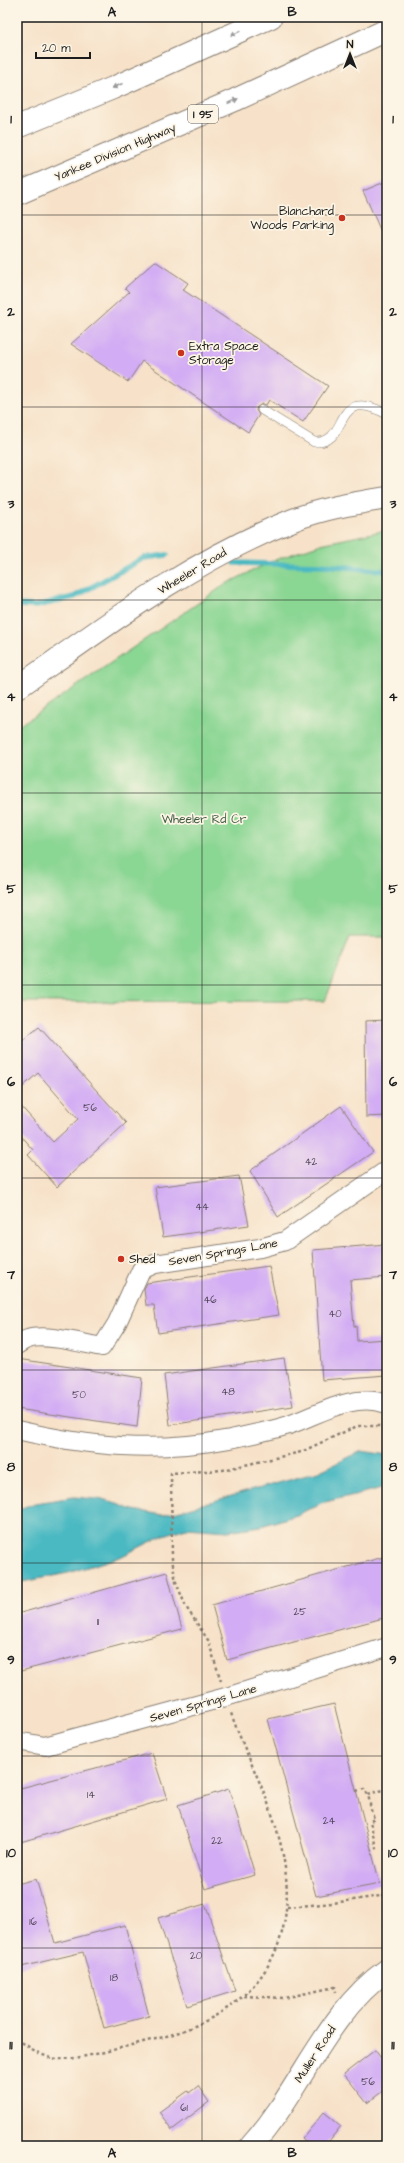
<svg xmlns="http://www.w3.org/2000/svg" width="404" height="2163" font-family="'Architects Daughter',sans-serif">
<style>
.green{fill:#8ad693;stroke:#537958}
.water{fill:#4bb9c2;stroke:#346a6f}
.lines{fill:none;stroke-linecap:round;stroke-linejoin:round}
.stream{stroke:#4bb9c2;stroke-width:5.5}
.building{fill:#d2acf4}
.lane-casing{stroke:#8a7f72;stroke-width:10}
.street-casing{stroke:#8a7f72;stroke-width:20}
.secondary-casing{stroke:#8a7f72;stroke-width:24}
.highway-casing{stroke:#8a7f72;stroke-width:24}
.path{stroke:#8a7f72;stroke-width:2.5;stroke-dasharray:3 3;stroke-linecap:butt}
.lane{stroke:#fff;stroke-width:9}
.street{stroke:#fff;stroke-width:18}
.secondary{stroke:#fff;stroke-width:22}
.highway{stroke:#fff;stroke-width:22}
.oneway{fill:#999}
.grid{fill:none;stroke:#1c1c1c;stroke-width:1;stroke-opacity:0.55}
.poi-dot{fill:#c8321e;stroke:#fcf5e5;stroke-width:1.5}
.labels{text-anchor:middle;stroke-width:3.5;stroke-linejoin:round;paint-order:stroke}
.number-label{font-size:10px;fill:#4a4052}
.shield{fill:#fcf5e5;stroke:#5f5d58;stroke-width:1}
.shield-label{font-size:11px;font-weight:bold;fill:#1c1c1c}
.street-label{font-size:12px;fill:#1c1c1c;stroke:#fcf5e5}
.poi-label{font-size:12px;fill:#1c1c1c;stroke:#fcf5e5;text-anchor:start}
.park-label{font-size:12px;fill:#425d46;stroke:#fcf5e5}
.neatline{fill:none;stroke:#1c1c1c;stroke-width:1.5}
.grid-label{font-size:13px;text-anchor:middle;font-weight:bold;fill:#1c1c1c}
</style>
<rect width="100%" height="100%" fill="#fcf5e5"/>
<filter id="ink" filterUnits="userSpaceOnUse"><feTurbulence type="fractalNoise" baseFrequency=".025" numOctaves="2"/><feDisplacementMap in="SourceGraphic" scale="8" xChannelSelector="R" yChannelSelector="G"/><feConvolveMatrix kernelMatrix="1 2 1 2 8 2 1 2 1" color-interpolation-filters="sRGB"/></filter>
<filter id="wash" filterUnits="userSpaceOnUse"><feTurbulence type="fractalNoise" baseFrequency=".012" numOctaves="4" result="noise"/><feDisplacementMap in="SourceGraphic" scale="16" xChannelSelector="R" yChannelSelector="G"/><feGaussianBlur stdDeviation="0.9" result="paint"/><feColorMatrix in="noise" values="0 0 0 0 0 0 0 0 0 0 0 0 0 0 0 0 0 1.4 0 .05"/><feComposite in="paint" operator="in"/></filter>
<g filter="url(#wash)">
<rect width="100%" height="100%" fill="#f7e2c9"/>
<path class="green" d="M387,530V937H350L325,1001L17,1002V727L226,584L272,561L321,544Z"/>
<path class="water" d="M362,1451L387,1455V1484L379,1489L321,1503L297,1515L261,1526L228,1531L186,1528L164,1535L120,1557L68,1573L17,1583V1510L35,1503L74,1497L106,1500L133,1510L163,1515L318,1472Z"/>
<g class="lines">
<path class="stream" d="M234,563L324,565L387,571
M17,605L36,606L74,597L144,558L167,555"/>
</g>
<g id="blocks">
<path class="building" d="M387,181V245L363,191Z
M155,261L188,283L183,290L328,386L303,422L269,400L266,405L262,404L257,407L256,410L259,415L248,432L142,361L128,382L71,344L129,292L125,288Z
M387,1020V1116L366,1117L365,1021Z
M39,1027L126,1123L57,1187L28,1155L33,1150L17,1132V1102L53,1142L78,1119L38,1073L17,1092V1045Z
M341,1106L373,1152L278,1217L250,1171Z
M239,1176L249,1225L163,1237L155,1187Z
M387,1244V1277L350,1280L354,1326H356L357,1341L387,1339V1375L322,1380L313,1250Z
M269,1266L279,1315L158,1333L154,1305H146L144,1289L147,1283Z
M284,1358L293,1406L170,1425L164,1375Z
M18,1359L142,1378L137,1427L17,1409Z
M387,1556V1617L227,1660L212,1605Z
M167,1572L182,1629L17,1672V1614Z
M334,1704L380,1884L316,1896L268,1719Z
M152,1753L167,1799L17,1843V1789Z
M229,1789L255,1875L205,1889L178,1805Z
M36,1879L55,1943L125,1925L149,2016L104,2028L83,1952L17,1968V1884Z
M205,1904L235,1991L187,2006L158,1918Z
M375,2050L387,2066V2088L367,2103L344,2074Z
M198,2086L209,2102L172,2130L159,2112L188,2091L189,2093Z
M324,2112L341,2126L325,2146H310L302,2139Z"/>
</g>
</g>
<g filter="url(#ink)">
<use href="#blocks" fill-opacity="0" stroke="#8a7f72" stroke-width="1"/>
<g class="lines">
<defs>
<path id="lane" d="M262,410L314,442C352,445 329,384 387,414"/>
<path id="street" d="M17,1345C20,1343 24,1340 28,1339C45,1333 84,1344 102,1347L117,1323L141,1270L155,1264L260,1248L285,1241L387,1170
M17,1430C90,1447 155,1453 230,1439C249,1435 270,1431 289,1425C320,1414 353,1392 387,1404
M17,1741L45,1746L226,1697L387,1647"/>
<path id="secondary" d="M17,688C105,626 192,560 293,520C323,508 356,503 387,498
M251,2146C301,2091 325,2014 387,1970"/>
<path id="highway" d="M17,127L113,88L271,17
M17,194L235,100L387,30"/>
</defs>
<use href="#lane" class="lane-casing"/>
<use href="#street" class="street-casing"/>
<use href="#secondary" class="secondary-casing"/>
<use href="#highway" class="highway-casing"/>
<path class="path" d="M221,1681L208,1640L186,1607L176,1582L172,1559L171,1473L223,1470L301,1452L357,1426H379L387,1429
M356,1791L364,1789C372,1797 368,1810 375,1819L370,1821L376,1848L371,1850
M368,1794L387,1789
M287,1907L333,1903L387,1895
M244,1996L284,1998L335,1987L336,1992
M17,2039C29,2047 43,2058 58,2059C80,2060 123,2047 147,2041C256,2017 309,1946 278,1834C267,1792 245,1754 231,1713"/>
<use href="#lane" class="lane"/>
<use href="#street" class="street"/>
<use href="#secondary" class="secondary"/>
<use href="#highway" class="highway"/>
</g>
<defs><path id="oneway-solid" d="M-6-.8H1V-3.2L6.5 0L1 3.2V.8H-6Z"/></defs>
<g class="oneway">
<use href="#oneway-solid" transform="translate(236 33) rotate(156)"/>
<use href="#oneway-solid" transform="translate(117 86) rotate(156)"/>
<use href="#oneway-solid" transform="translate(233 101) rotate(-24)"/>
</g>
</g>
<path class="grid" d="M202,17V2146M17,215H387M17,407H387M17,600H387M17,793H387M17,985H387M17,1178H387M17,1370H387M17,1563H387M17,1756H387M17,1948H387"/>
<g class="poi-dot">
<circle cx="342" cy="218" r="4"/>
<circle cx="181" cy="353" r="4"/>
<circle cx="121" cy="1259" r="4"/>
</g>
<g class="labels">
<g class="number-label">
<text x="90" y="1111">56</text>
<text x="311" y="1165">42</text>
<text x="202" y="1210">44</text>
<text x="210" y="1303">46</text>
<text x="335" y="1317">40</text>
<text x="228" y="1395">48</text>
<text x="79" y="1398">50</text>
<text x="300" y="1615">25</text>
<text x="98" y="1625">11</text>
<text x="91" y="1798">14</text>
<text x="329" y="1824">24</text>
<text x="217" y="1844">22</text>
<text x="33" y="1925">16</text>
<text x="196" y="1959">20</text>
<text x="114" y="1981">18</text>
<text x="368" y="2085">56</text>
<text x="184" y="2111">61</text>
</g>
<rect class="shield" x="188" y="105" width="30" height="18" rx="3"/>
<g class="shield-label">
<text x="203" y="118">I 95</text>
</g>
<g class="street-label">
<text transform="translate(115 152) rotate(-23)" y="4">Yankee Division Highway</text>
<text transform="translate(192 571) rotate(-31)" y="4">Wheeler Road</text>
<text transform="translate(223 1252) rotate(-10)" y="4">Seven Springs Lane</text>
<text transform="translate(203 1703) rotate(-16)" y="4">Seven Springs Lane</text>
<text transform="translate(315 2054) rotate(-57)" y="4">Muller Road</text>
</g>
<g class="poi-label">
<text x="334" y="215" text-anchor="end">Blanchard<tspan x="334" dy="14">Woods Parking</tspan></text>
<text x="189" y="350">Extra Space<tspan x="189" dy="14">Storage</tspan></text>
<text x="129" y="1263">Shed</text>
</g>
<g class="park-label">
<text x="204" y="823">Wheeler Rd Cr</text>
</g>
</g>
<rect width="404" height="2163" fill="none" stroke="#fcf5e5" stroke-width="44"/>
<g transform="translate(350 54)" stroke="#fcf5e5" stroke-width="3" paint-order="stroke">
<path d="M0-3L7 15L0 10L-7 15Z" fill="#1c1c1c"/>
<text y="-6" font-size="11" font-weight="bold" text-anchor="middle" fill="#1c1c1c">N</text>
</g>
<path d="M36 52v6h54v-6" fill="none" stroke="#1c1c1c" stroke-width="2"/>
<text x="42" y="52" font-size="12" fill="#1c1c1c" stroke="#fcf5e5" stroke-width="3" paint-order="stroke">20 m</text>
<rect x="22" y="22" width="360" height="2119" class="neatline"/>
<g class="grid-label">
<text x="112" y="16">A</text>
<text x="292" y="16">B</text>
<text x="11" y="123">1</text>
<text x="393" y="123">1</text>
<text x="11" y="316">2</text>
<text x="393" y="316">2</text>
<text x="11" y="508">3</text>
<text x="393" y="508">3</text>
<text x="11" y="701">4</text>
<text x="393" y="701">4</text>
<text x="11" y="893">5</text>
<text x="393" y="893">5</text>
<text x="11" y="1086">6</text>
<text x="393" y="1086">6</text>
<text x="11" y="1279">7</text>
<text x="393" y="1279">7</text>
<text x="11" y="1471">8</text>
<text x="393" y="1471">8</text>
<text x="11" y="1664">9</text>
<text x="393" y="1664">9</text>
<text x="11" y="1857">10</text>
<text x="393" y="1857">10</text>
<text x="11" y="2049">11</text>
<text x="393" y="2049">11</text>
<text x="112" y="2157">A</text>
<text x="292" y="2157">B</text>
</g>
</svg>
